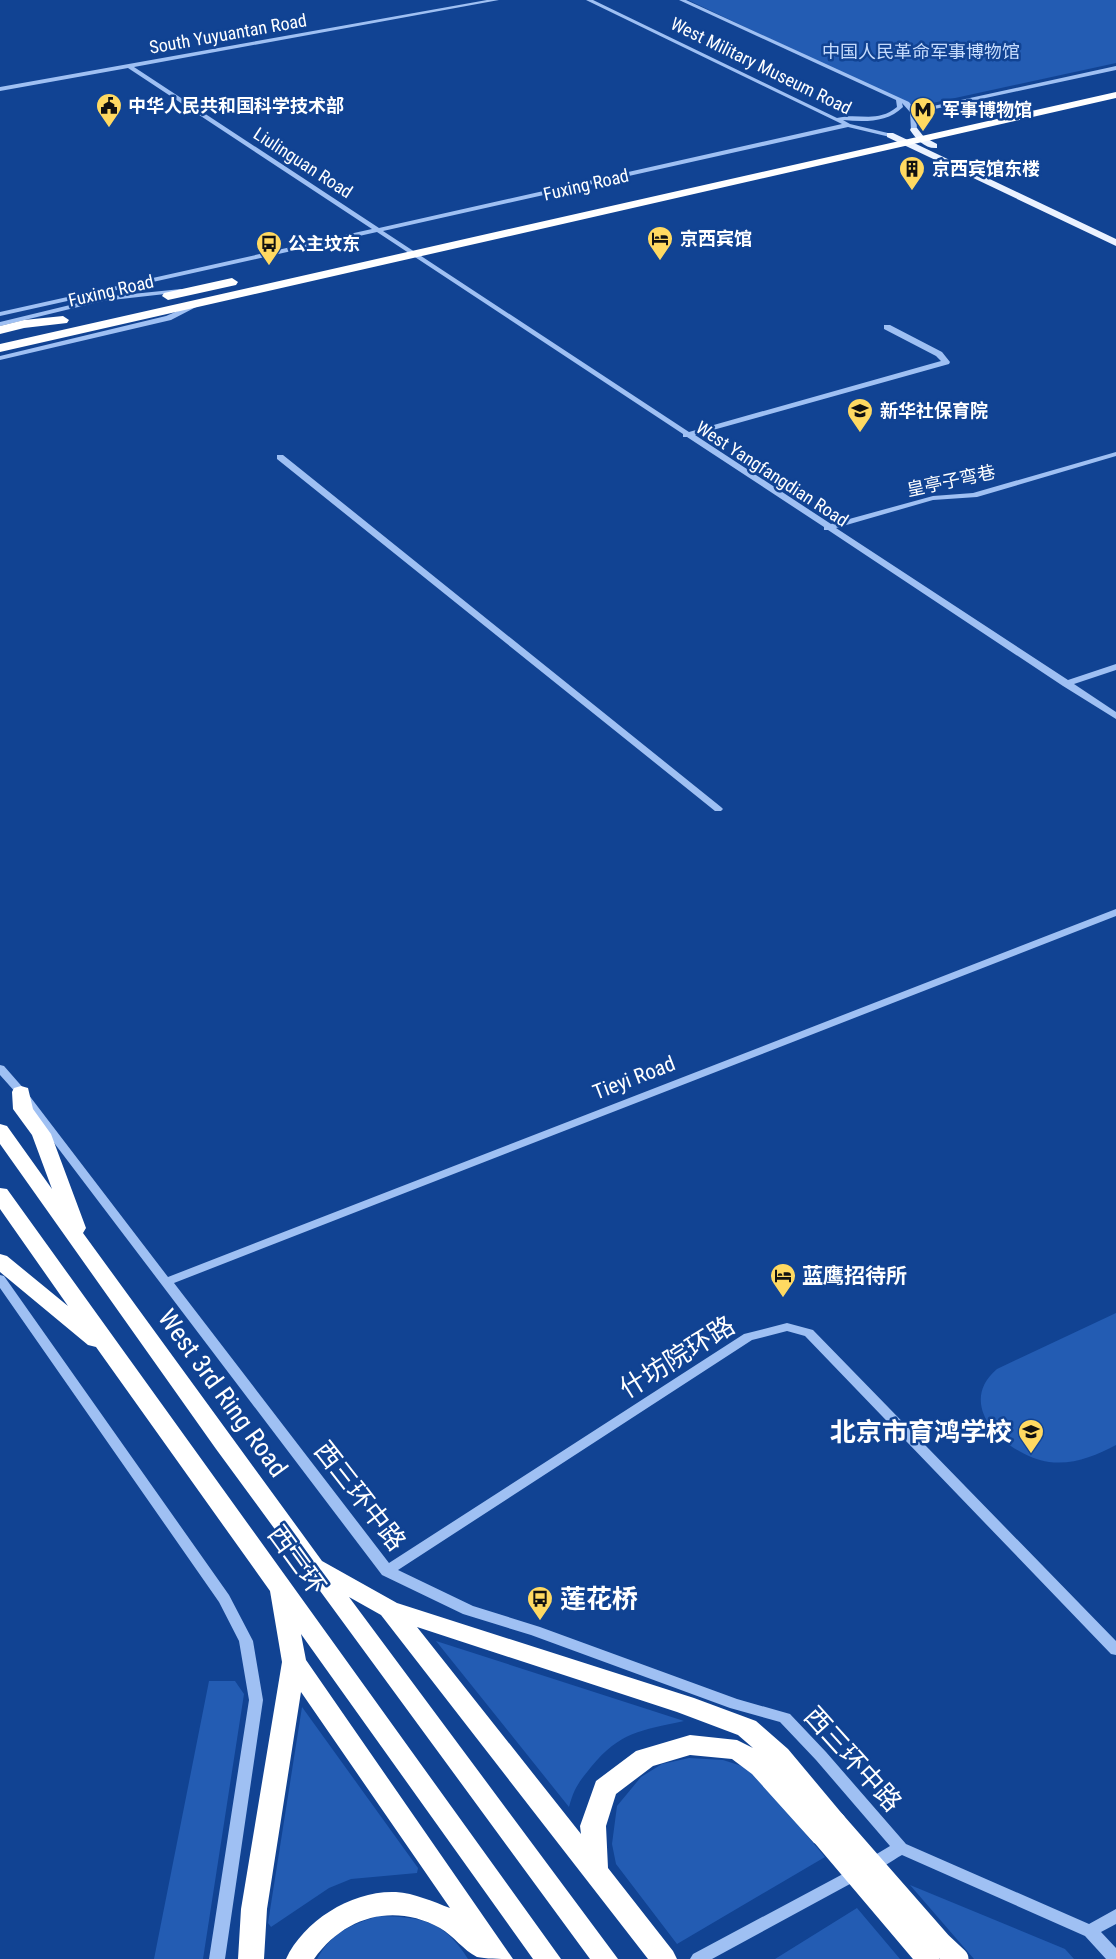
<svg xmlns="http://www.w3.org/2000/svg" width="1116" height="1959" font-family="'Roboto Condensed','Noto Sans SC',sans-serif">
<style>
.green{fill:#235cb3}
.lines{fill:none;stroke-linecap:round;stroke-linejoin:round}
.minor{fill:#9fc0f3;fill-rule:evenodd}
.major{fill:#ebf2ff;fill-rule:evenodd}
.highway{fill:#fff;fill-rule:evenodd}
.highway-bridge{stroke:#fff;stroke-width:23}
.labels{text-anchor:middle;stroke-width:5;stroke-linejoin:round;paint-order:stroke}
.far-street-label{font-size:18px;fill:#fff;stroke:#114393}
.far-park-label{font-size:18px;fill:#c6dcfd;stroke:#114393}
.far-poi-label{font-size:18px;font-weight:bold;fill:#fff;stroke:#114393;text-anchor:start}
.street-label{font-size:21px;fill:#fff;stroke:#114393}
.poi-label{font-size:21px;font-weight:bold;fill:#fff;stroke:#114393;text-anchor:start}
.near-street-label{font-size:26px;fill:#fff;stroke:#114393}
.near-poi-label{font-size:26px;font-weight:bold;fill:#fff;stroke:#114393;text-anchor:end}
</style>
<rect width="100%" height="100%" fill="#114393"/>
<path class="green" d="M688,0H1116V63L914,107Z
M1116,1313V1445C1095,1456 1074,1465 1049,1462C1008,1456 953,1406 997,1369Z
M436,1641L684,1721C640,1731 621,1731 591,1767C579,1782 574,1788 569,1807Z
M209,1681H235L244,1694L203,1959H154Z
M302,1707L418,1868L417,1873L351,1879L329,1888L271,1927L268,1923Z
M689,1758L723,1760L751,1769L825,1857L677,1944L616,1864L612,1844L617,1806L641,1777L662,1764Z
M910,1885L1065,1949L1074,1959H974Z
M857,1908L900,1959H775Z
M378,1916C421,1917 444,1920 468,1959H317C332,1932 351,1925 378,1916Z"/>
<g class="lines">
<path class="minor" d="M487,0H499L134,67L379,228L842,124L586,0H593L837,118C859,112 876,124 897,107L896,100L679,0H686L909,102L915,110L1116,66V70L916,113L917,130L914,132L911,130L910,112L902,103L903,107C887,123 864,122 843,120L850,124L892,134V136L890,137L848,127L383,231L689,432L941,361L936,356L884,329V325H890L942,352L950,362L949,364L695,435L831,524L933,496L973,493L1116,452V456L977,497L933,500L836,528L1068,680L1116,664V670L1074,684L1116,712V719L1063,686L828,530H824V527L687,437H683V434L377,232L0,316V312L372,229L128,68L0,91V87Z
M181,289L184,291L183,292L103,301L0,326V322L103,297Z
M196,303L198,304V306L171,320L0,360V356L166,316Z
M277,455H283L721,807L723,809L721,811H715L277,459Z
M1116,909V916L174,1283L389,1563L744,1334L787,1323L813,1330L1116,1641V1655L1111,1654L805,1336L787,1331L752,1340L398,1570L473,1606L540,1627L737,1699L790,1714L826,1752L906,1844L1089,1924L1116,1909V1924L1101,1932L1116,1948V1959H1106L1085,1936L902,1855C891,1861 876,1874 865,1869L862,1865L865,1861L890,1846L816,1760L780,1722L730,1708L531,1635L463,1614L382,1575L17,1094L0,1075V1065L4,1066L25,1090L168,1277Z
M0,1275L4,1276L229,1595L253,1641L263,1700L225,1959H209L249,1700L239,1641L219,1602L0,1288Z
M856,1867L861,1868L864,1873L861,1878L712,1959H690L693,1954Z"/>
<path class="major" d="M911,128H917L924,137L937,144V148C925,149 916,139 910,130Z
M887,133H893L1116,239V246L887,137Z"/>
<path class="highway" d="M1116,92V98L0,352V344Z
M232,278L238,282L236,285L168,300L162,296L164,293Z
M63,316L69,320L67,323L24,328L0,334V326L24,320Z
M21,1086L28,1088L33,1109L51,1134L86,1228L83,1233L322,1561L397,1603L694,1698L756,1721L788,1749L844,1816L848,1823L844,1830L835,1834L832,1843L823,1846L814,1843L752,1774L732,1759L690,1755L653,1766L616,1794L606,1826L608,1868L673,1951L677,1959H648L381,1615L349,1597L618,1959H590L216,1449L0,1144V1124L7,1126L52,1189L32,1135L13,1109L12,1092L14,1088ZM417,1627L677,1712L738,1735L753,1748L737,1740L690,1735L636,1751L596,1781L580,1826L581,1834Z
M0,1188L7,1189L561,1959H533L301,1634L306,1660L513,1959C503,1959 486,1959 477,1957C463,1950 454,1936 440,1928C394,1903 345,1916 314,1959H286C304,1920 353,1890 396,1892C414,1893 434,1902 450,1908L301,1692L267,1909L264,1959H238L241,1909L282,1662L270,1591L96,1347L88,1345L0,1272V1254L7,1256L68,1306L0,1209Z"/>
<path class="highway-bridge" d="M835,1823L941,1944L957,1959
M823,1835L928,1959"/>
</g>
<defs>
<symbol id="civic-pin" viewBox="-11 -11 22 30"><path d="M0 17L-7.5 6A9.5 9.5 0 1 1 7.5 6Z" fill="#ffd961" stroke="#114393"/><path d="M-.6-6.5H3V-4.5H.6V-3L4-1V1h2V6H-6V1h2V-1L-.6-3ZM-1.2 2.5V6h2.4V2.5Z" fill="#111"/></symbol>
<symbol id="metro-pin" viewBox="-11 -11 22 30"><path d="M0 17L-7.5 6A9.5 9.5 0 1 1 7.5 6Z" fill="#ffd961" stroke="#114393"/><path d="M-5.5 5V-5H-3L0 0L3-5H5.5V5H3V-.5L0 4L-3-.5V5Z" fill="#111"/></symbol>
<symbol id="building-pin" viewBox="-11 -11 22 30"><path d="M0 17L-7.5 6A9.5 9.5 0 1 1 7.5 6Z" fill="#ffd961" stroke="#114393"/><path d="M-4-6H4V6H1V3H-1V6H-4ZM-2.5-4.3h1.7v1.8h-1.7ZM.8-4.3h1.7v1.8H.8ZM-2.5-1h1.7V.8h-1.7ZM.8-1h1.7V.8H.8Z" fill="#111"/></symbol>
<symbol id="hotel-pin" viewBox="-11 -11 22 30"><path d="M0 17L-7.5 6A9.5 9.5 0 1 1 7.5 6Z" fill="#ffd961" stroke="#114393"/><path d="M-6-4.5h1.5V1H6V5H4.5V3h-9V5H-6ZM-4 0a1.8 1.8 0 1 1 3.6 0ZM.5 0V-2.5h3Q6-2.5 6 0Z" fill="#111"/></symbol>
<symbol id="bus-pin" viewBox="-11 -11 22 30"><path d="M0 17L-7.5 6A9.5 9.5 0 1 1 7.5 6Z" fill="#ffd961" stroke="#114393"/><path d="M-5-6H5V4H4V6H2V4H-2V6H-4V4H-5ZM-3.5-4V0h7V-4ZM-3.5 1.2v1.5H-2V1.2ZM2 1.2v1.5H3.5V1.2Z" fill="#111"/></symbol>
<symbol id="school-pin" viewBox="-11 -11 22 30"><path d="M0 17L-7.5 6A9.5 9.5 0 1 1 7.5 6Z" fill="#ffd961" stroke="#114393"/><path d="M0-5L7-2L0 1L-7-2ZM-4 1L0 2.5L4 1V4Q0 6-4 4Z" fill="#111"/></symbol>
</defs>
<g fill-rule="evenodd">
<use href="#civic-pin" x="94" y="91" width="30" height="40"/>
<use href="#metro-pin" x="908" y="95" width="30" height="40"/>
<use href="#building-pin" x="897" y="154" width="30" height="40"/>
<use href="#hotel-pin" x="645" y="224" width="30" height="40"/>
<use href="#bus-pin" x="254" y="229" width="30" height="40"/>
<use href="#school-pin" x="845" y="396" width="30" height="40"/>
<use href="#hotel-pin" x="768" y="1261" width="30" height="40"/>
<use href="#school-pin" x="1016" y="1417" width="30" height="40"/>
<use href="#bus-pin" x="525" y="1584" width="30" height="40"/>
</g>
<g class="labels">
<g class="far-street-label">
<text transform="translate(228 34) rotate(-10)" y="6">South Yuyuantan Road</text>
<text transform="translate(761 66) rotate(26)" y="6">West Military Museum Road</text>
<text transform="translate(303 163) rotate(33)" y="6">Liulinguan Road</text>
<text transform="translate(586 185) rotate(-13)" y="6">Fuxing Road</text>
<text transform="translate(111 291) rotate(-13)" y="6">Fuxing Road</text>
<text transform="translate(772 474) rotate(33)" y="6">West Yangfangdian Road</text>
<text transform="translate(951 481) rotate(-12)" y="6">皇亭子弯巷</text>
</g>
<g class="far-park-label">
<text x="921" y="58">中国人民革命军事博物馆</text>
</g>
<g class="far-poi-label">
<text x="128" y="112">中华人民共和国科学技术部</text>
<text x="942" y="116">军事博物馆</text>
<text x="932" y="175">京西宾馆东楼</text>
<text x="680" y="245">京西宾馆</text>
<text x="288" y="250">公主坟东</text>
<text x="880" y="417">新华社保育院</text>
</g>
<g class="street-label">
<text transform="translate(634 1078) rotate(-21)" y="7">Tieyi Road</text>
</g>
<g class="poi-label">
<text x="802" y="1283">蓝鹰招待所</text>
</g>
<g class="near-street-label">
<text transform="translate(677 1357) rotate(-32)" y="9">什坊院环路</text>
<text transform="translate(223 1393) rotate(54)" y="9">West 3rd Ring Road</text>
<text transform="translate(360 1496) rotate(52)" y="9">西三环中路</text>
<text transform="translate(297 1560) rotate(54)" y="9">西三环</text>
<text transform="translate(853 1759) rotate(48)" y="9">西三环中路</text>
</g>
<g class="near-poi-label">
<text x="1012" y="1441">北京市育鸿学校</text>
<text x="560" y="1608" text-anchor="start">莲花桥</text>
</g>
</g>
</svg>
